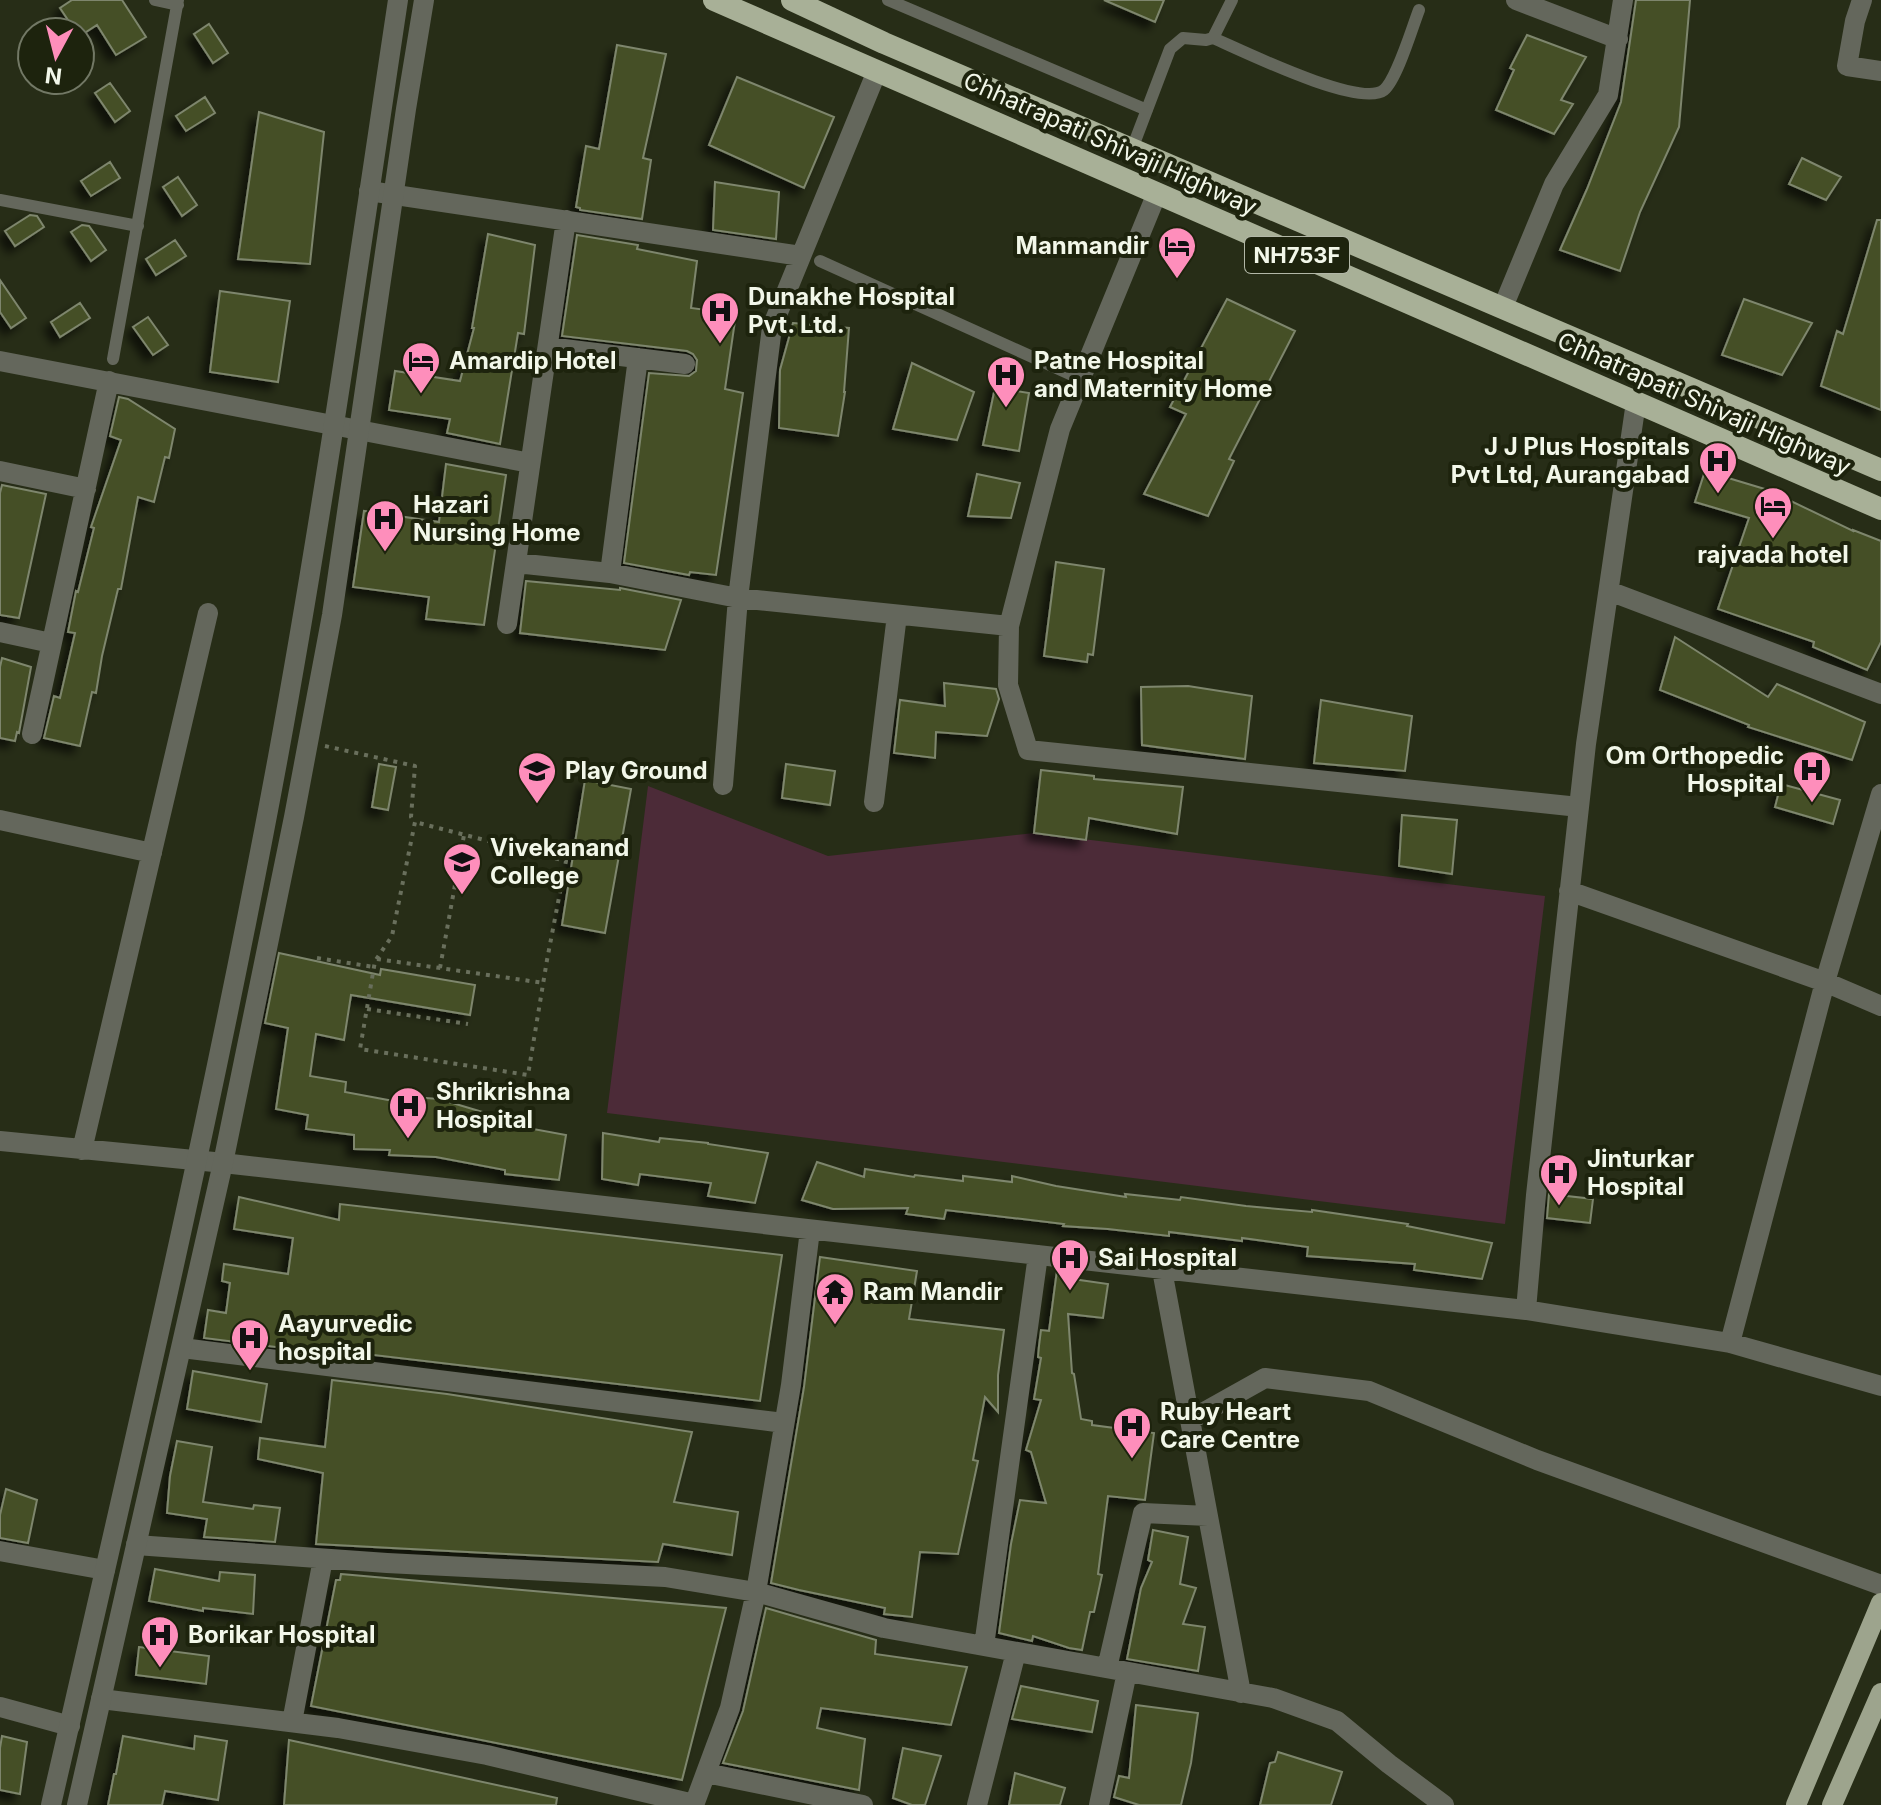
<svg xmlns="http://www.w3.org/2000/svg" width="1881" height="1805" font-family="Inter,sans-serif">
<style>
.green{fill:#4c2b38}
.building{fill:#444f26;stroke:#7e866d;stroke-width:2;filter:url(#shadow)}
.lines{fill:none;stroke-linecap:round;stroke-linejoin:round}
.path{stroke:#696f5c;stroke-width:4;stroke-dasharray:4 6;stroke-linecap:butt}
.service{stroke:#64675c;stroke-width:12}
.minor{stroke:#64675c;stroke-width:20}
.tertiary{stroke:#64675c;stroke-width:20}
.primary{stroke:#9da48d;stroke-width:20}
.trunk{stroke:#a8b097;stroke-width:22}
.labels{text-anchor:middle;stroke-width:8;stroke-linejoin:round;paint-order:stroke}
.shield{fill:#1d230d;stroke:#b2b7a7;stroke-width:2}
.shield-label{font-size:22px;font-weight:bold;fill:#f2f7e9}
.street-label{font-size:24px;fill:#f2f7e9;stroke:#1d230d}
.poi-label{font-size:24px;font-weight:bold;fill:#f2f7e9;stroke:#1d230d;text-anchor:start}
</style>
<defs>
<filter id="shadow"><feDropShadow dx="-7" dy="7" stdDeviation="4" flood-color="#0009"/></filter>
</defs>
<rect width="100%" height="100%" fill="#272d17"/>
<path class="green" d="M648,786L828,856L1034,833L1545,896L1505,1224L607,1113Z"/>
<path class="building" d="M72,0H122L146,37L116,55L97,25L80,36V32H76L60,8Z
M1104,0H1164L1155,22Z
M1636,0H1690L1679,127L1640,212L1620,271L1560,250L1587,189L1621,102Z
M209,24L228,53L213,63L194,34Z
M1527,35L1586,57L1561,100L1573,104L1554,134L1496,110L1514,70L1510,68Z
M617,45L666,54L643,158L651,160L642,219L580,210V208L576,207L586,146L599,149Z
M737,77L834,117L804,188L709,145Z
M110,83L130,111L115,122L95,93Z
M205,97L215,113L186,131L176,116Z
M259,112L324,132L310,264L238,259Z
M1802,158L1841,177L1826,200L1789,184Z
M110,162L120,178L91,196L81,181Z
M178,177L197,205L182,216L163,187Z
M715,182L779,192L776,239L713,230Z
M30,215L37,216L44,227L15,246L5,231Z
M1877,220H1881V410L1821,386L1837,331L1843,334Z
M82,225L89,226L106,250L91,261L71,232Z
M488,234L535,245L524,334L518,333L500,444L447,433L450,419L389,410L395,371L460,381L474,328H472Z
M577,235L638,245L637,249L697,261L691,308L736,314L725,389L743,393L716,575L690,572L689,575L624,563L649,373L689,376L696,371L697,360L693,354L687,351L562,336Z
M175,240L186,256L156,275L146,259Z
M0,280L26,318L11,328L0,312Z
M220,291L290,301L278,382L210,372Z
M1227,299L1295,331L1229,459L1234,461L1208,516L1144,494L1186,414L1170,407Z
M1744,299L1812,323L1782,375L1722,355Z
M80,303L90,318L60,337L51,322Z
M148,317L168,345L153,355L133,327Z
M793,323L849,328L844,392H845L838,436L779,428L780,370Z
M912,363L974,392L957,440L893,429Z
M997,378L1012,381L1010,390L1029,393L1019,451L983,445Z
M119,397L128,399L175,429L169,458L165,457L154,502L138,497L121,589H118L102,656L96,693L92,692L80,746L44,738L54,696L60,698L75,633L68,632L76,591L78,592L94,528L91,527L121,440L110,436Z
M446,464L506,475L484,625L426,619L429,597L353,587L364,511L439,522Z
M1705,471L1768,490L1853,531V530L1881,541V642L1867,670L1813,647L1814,642L1718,609L1749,518L1695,502Z
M977,474L1020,483L1011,518L968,516Z
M2,485L46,494L19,618L0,615V493Z
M1056,562L1104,569L1093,655L1088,654L1087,662L1044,656Z
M526,581L620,590V588L681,600L665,650L520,633Z
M1675,637L1768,697L1777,684L1865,722L1852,760L1748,727L1749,725L1660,690Z
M2,658L31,667L19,733L17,732L15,741L0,738V667Z
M944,683L996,689L999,699L987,736L936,732L935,758L894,753L900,700L945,706Z
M1188,686L1252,696L1245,759L1142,745L1141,687Z
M1321,700L1412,716L1405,771L1314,763Z
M379,764L396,767L388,810L372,807Z
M786,764L835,771L830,805L782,798Z
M1041,770L1094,776V779L1183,787L1177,834L1089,818L1086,840L1034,833Z
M585,780L631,789L605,933L562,925Z
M1781,784L1840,800L1833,824L1775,807Z
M1402,815L1457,820L1452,874L1399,866Z
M279,953L380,975L381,969L475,985L470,1015L351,995L344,1040L316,1034L310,1076L346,1082L345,1092L399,1102L400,1096L439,1099L496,1116L495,1122L566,1135L559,1180L505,1174V1170L436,1157L389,1155L390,1150L354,1149V1135L306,1129L308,1115L276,1109L288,1028L265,1023Z
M603,1133L659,1142L660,1138L708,1143V1144L768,1153L755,1203L708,1196L711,1183L640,1174L638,1185L602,1179Z
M817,1162L864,1177L865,1169L914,1177L915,1175L963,1181V1176L1012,1182V1176L1056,1186L1126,1197L1125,1194L1180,1200L1181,1197L1246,1206L1312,1212V1210L1408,1224L1407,1226L1492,1243L1482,1279L1414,1270L1415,1264L1307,1256L1308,1247L1242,1238V1241L1169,1232V1236L1108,1229L1063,1226L1064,1224L946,1210L944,1219L906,1214L908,1208L833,1209L802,1200Z
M1549,1194L1593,1199L1590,1223L1547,1218Z
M239,1197L339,1220L340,1204L782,1255L760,1401L349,1352L348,1356L204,1338L208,1310L226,1313L230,1283L222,1281L224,1264L288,1274L293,1238L234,1229Z
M820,1257L917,1271L909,1319L1004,1330L998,1375V1412L985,1397L973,1460L978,1461L958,1554L920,1552L912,1617L884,1614L885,1608L799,1590L771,1583L804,1387Z
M1057,1270L1065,1271L1066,1278L1108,1284L1103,1318L1068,1314L1072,1373L1074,1374L1081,1419L1092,1421V1425L1154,1433L1145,1500L1108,1496L1098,1574L1102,1575L1094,1612H1090L1082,1650L1069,1648L1033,1636L1032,1641L999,1633L1011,1544L1020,1500L1046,1503L1031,1452L1026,1450L1041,1400L1034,1399L1041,1358L1038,1357L1039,1346L1041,1330L1049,1331Z
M193,1371L267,1384L261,1422L187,1409Z
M332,1380L447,1394L692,1432L674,1502L738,1512L732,1555L663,1544L658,1562L316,1544L323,1473L258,1459L260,1438L325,1447Z
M177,1441L212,1447L203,1502L253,1509L254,1505L280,1508L275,1542L204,1537L207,1519L167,1513L170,1476Z
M6,1489L37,1500L28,1543L0,1538V1515Z
M1153,1530L1188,1537L1180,1584L1196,1588L1183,1624L1205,1627L1198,1671L1127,1659L1141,1588L1152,1562L1148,1560Z
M155,1569L219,1581L220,1572L255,1575L253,1614L203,1608V1611L149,1601Z
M341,1574L726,1608L682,1780L311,1706L336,1580H340Z
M766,1608L876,1640L875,1654L967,1667L951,1725L821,1708L817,1728L865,1739L859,1790L723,1763L743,1711Z
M139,1647L209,1656L206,1684L136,1675Z
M1021,1686L1098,1701L1092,1732L1012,1719Z
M1136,1705L1198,1713L1191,1763L1181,1805H1139L1114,1797L1119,1776L1129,1778Z
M2,1736L27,1742L20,1794L0,1790V1748Z
M123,1736L194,1749L195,1736L227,1741L218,1800L165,1791L162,1805H108L114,1774H116Z
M289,1740L557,1798L556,1805H284Z
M903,1748L941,1756L925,1805H912L893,1798Z
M1278,1752L1342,1772L1331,1805H1260L1270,1763L1275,1762Z
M1015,1773L1065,1788L1060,1805H1009Z"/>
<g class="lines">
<path class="path" d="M325,746L415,766L411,817L415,822L392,936L375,961L360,1049L528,1075L547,960L566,861L415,822
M317,958L374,967
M377,959L544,983
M440,968L464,835
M367,1009L468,1024"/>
<path class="service" d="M155,0L178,5
M888,0L1147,110
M1213,38C1241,50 1360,109 1384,90C1397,79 1412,28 1419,10
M1132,149L1170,49L1183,38L1206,40L1213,38L1232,0
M0,200L138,226
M820,261L1081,379
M113,359L178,0"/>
<path class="minor" d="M1516,0L1618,39
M1862,0L1855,21L1847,66L1881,71
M369,191L801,256
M1157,193L1060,429L1009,626L1008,685L1028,750L1579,807
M1503,307L1554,184L1608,95L1623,0
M548,347L685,364
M0,361L530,463
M0,471L86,489
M516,563L610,573L638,358
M610,573L738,598L1009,626
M1609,591L1881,694
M507,624L566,220
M0,632L51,643
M32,734L109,381
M723,785L738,598L772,327L877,71
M874,802L897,615
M0,820L152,853
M1569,891L1825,982L1881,1006
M0,1141L214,1162L1526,1310L1730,1343L1881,1386
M82,1150L208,613
M1162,1270L1241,1693
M1526,1310L1536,1195L1586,744L1636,402
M1730,1343L1825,982L1881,794
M182,1348L784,1423
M1190,1420L1265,1378L1369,1391L1537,1460L1881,1585
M136,1545L387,1563L665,1577L756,1592L884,1628L1273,1698L1337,1721L1389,1764L1444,1805
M0,1551L105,1570
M984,1646L1038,1255
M1107,1668L1143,1513L1208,1516
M101,1699L338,1728L487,1755L694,1804
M0,1707L70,1726
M292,1722L323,1559
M706,1773L863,1805
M694,1805L730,1708L756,1592L791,1385L810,1230
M977,1805L1016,1652
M1099,1805L1127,1672"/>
<path class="tertiary" d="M51,1805C131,1457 213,1109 278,757C324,506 360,253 398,0
M77,1805L223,1163L294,817L332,615L406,109L424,0"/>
<path class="primary" d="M1796,1805L1881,1603
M1832,1805L1881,1693"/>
<path class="trunk" d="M714,0L1881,509
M792,0L884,43L1881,470"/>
</g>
<defs>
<symbol id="hotel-pin" viewBox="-11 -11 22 30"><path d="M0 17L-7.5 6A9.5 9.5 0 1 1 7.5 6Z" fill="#fe8ebb" stroke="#1d230d"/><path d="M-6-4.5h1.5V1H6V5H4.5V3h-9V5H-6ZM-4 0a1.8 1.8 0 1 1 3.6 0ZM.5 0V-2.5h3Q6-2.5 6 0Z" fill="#111"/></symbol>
<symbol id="hospital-pin" viewBox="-11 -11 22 30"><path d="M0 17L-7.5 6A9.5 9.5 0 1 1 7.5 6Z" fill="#fe8ebb" stroke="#1d230d"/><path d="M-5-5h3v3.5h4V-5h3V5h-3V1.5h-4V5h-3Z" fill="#111"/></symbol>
<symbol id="university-pin" viewBox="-11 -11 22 30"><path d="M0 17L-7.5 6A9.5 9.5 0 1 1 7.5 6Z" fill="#fe8ebb" stroke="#1d230d"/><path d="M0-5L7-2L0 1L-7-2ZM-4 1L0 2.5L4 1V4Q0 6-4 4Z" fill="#111"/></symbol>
<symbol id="temple-pin" viewBox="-11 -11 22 30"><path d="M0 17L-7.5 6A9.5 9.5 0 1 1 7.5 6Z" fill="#fe8ebb" stroke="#1d230d"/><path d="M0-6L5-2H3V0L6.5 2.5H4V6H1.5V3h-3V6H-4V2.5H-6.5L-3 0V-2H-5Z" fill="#111"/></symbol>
</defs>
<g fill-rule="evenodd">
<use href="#hotel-pin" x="1155" y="224" width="44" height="60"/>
<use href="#hospital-pin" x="698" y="289" width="44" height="60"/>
<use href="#hotel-pin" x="399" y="339" width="44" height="60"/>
<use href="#hospital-pin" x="984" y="353" width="44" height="60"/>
<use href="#hospital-pin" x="1696" y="439" width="44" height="60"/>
<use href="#hotel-pin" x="1751" y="484" width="44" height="60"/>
<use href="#hospital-pin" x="363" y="497" width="44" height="60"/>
<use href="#hospital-pin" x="1790" y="748" width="44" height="60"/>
<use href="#university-pin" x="515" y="749" width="44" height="60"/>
<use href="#university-pin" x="440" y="840" width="44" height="60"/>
<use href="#hospital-pin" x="386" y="1084" width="44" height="60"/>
<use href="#hospital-pin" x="1537" y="1151" width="44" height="60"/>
<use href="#hospital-pin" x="1048" y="1236" width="44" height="60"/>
<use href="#temple-pin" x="813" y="1270" width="44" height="60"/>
<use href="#hospital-pin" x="228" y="1316" width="44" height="60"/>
<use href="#hospital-pin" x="1110" y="1404" width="44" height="60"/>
<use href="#hospital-pin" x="138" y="1613" width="44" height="60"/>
</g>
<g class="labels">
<rect class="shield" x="1245" y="237" width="104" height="36" rx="6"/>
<g class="shield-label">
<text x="1297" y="263">NH753F</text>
</g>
<g class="street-label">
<text transform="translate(1110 144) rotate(24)" y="8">Chhatrapati Shivaji Highway</text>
<text transform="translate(1704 404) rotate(24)" y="8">Chhatrapati Shivaji Highway</text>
</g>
<g class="poi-label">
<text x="1149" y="254" text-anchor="end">Manmandir</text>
<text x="748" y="305">Dunakhe Hospital<tspan x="748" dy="28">Pvt. Ltd.</tspan></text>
<text x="449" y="369">Amardip Hotel</text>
<text x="1034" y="369">Patne Hospital<tspan x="1034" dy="28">and Maternity Home</tspan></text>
<text x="1690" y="455" text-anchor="end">J J Plus Hospitals<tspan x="1690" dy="28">Pvt Ltd, Aurangabad</tspan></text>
<text x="413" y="513">Hazari<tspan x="413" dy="28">Nursing Home</tspan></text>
<text x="1773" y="563" text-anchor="middle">rajvada hotel</text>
<text x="1784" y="764" text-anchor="end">Om Orthopedic<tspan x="1784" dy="28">Hospital</tspan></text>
<text x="565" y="779">Play Ground</text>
<text x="490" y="856">Vivekanand<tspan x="490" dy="28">College</tspan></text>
<text x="436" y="1100">Shrikrishna<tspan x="436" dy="28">Hospital</tspan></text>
<text x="1587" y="1167">Jinturkar<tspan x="1587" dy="28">Hospital</tspan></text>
<text x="1098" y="1266">Sai Hospital</text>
<text x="863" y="1300">Ram Mandir</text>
<text x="278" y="1332">Aayurvedic<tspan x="278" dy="28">hospital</tspan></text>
<text x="1160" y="1420">Ruby Heart<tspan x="1160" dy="28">Care Centre</tspan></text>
<text x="188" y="1643">Borikar Hospital</text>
</g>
</g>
<g transform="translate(56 56) rotate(187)"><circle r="38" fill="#1d230d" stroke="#727865" stroke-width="2"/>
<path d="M0-6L14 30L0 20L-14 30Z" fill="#fe8ebb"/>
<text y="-12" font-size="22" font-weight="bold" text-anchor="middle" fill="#f2f7e9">N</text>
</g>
</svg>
